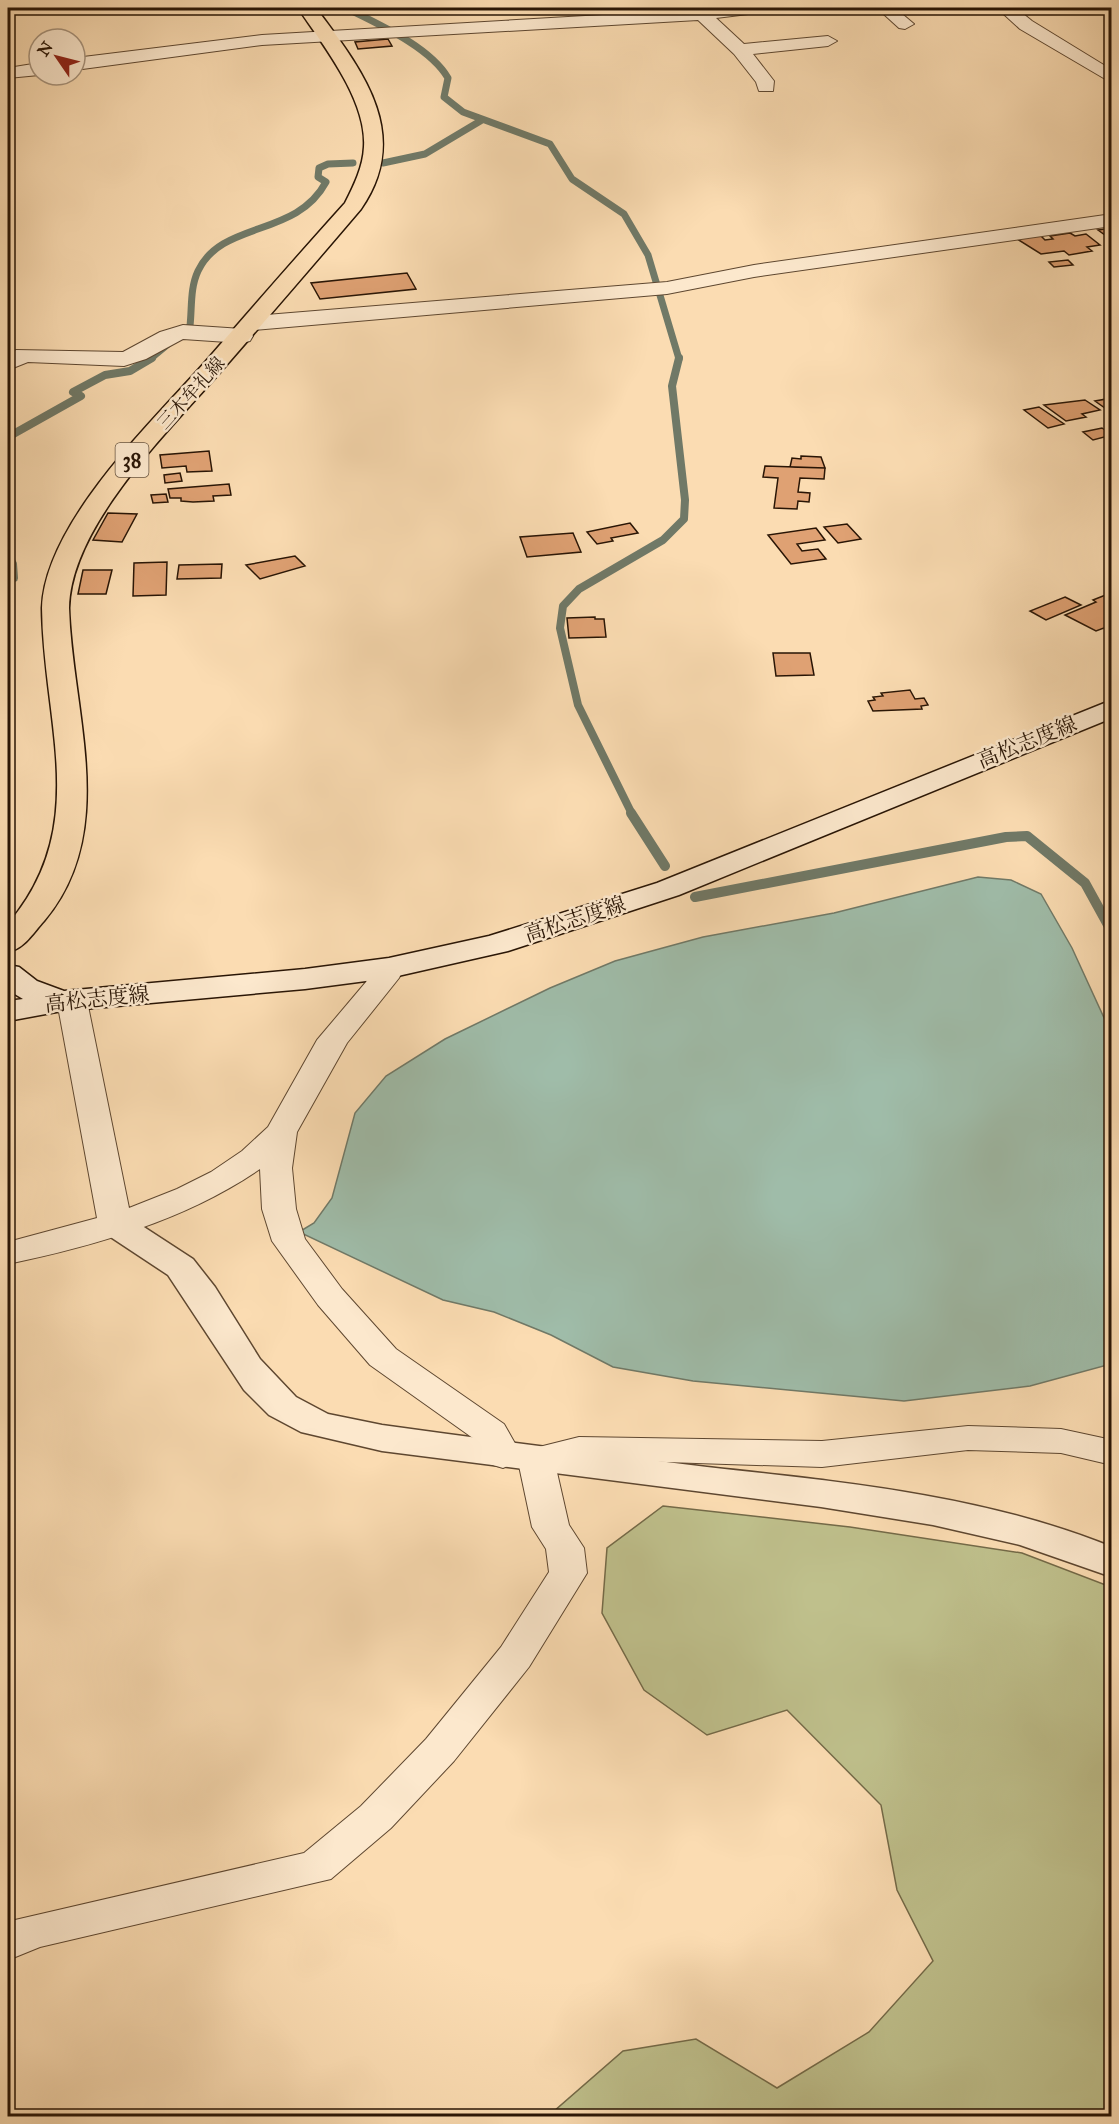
<svg xmlns="http://www.w3.org/2000/svg" width="1119" height="2124" font-family="'IM FELL Great Primer','Noto Serif JP',serif">
<style>
.green{fill:#bfc08c;stroke:#746a48;stroke-width:1.5}
.water{fill:#9fbca9;stroke:#707967;stroke-width:1.5}
.lines{fill:none;stroke-linecap:round;stroke-linejoin:round}
.stream-far2{stroke:#707967;stroke-width:7}
.stream-far1{stroke:#707967;stroke-width:8}
.stream{stroke:#707967;stroke-width:10}
.building{fill:#dfa173;stroke:#291505;stroke-width:1.5}
.minor-casing{stroke:#5e4730;stroke-width:2}
.tertiary-casing{stroke:#5e4730;stroke-width:3}
.secondary-casing{stroke:#291505;stroke-width:3}
.primary-casing{stroke:#291505;stroke-width:3}
.minor{fill:#fce8cd;fill-rule:evenodd}
.tertiary{fill:#fce8cd;fill-rule:evenodd}
.secondary{fill:#fce8cd;fill-rule:evenodd}
.primary{fill:#fbdcb2;fill-rule:evenodd}
.labels{text-anchor:middle;stroke-width:5;stroke-linejoin:round;paint-order:stroke}
.far-street-label{font-size:18px;fill:#291505;stroke:#fce8cd}
.shield{fill:#fce8cd;stroke:#685441;stroke-width:1.5}
.shield-label{font-size:20px;font-weight:bold;fill:#291505}
.street-label{font-size:21px;fill:#291505;stroke:#fce8cd}
</style>
<rect width="100%" height="100%" fill="#fbdcb2"/>
<filter id="stains"><feTurbulence type="fractalNoise" baseFrequency=".00333" numOctaves="4"/><feColorMatrix values="0 0 0 0 .2 0 0 0 0 .09 0 0 0 0 .02 0 0 0 .5 -.17"/></filter>
<radialGradient id="worn" r=".72"><stop offset=".6" stop-color="#630" stop-opacity="0"/><stop offset="1" stop-color="#630" stop-opacity=".3"/></radialGradient>
<path class="green" d="M663,1506L850,1527L1022,1553L1111,1587V2116H539L554,2111L623,2051L696,2039L777,2088L869,2032L933,1961L897,1890L881,1805L787,1710L707,1735L644,1690L602,1613L607,1548Z"/>
<path class="water" d="M978,877L1011,880L1041,894L1072,948L1111,1033V1364L1030,1386L904,1401L693,1381L613,1367L551,1335L494,1312L443,1300L299,1232L314,1223L332,1198L355,1113L386,1076L445,1039L550,988L615,961L703,937L834,913Z"/>
<g class="lines">
<path class="stream-far2" d="M346,8C378,24 430,47 448,78L444,97L463,112L550,144L572,179L624,214L648,255L679,359
M383,163L425,154L482,120
M150,359L190,326C192,308 190,288 198,271C222,220 296,238 326,182L318,177L319,168L328,164L353,163"/>
<path class="stream-far1" d="M8,437L81,396L73,392L105,375L130,371L152,358
M8,555L13,564L14,578L8,580
M632,814L578,705L560,628L563,606L579,589L663,540L684,519L685,500L672,386L679,358"/>
<path class="stream" d="M631,813L665,866
M695,897L1006,837L1027,836L1085,883L1112,932"/>
</g>
<path class="building" d="M388,39L392,46L358,49L355,42Z
M1112,228V240L1098,230Z
M1070,233L1075,236L1086,234L1100,245L1087,247L1092,251L1069,255L1064,251L1041,254L1017,239L1040,235L1045,240L1053,239L1050,236Z
M1068,260L1073,265L1054,267L1049,262Z
M407,273L416,289L320,299L311,283Z
M1112,398V413L1095,401Z
M1085,400L1100,410L1082,414L1086,417L1066,421L1044,405Z
M1039,407L1064,424L1048,428L1024,410Z
M1102,428L1112,435L1093,440L1083,432Z
M209,451L212,471L187,472L186,466L162,468L160,455Z
M801,456L821,457L825,468L790,467L792,458L801,459Z
M765,466L825,468L824,479L800,478L798,492L810,493L809,502L798,501L797,509L774,508L778,478L763,477Z
M180,473L182,481L165,483L164,475Z
M229,484L231,495L213,496L214,501L193,502L181,501V498H170L168,489Z
M166,494L168,502L153,503L151,495Z
M108,513L137,514L122,542L93,540Z
M630,523L638,533L611,538L613,541L597,544L587,532Z
M847,524L861,539L838,543L824,527Z
M816,528L825,540L797,544L802,551L818,549L826,559L791,564L768,535Z
M573,533L581,552L527,557L520,537Z
M295,556L305,566L260,579L246,565Z
M167,562L166,595L133,596L134,563Z
M222,564L221,578L177,579L179,565Z
M83,570H112L106,594H78Z
M1108,594L1112,595V625L1096,631L1065,615L1096,602L1093,600Z
M1065,597L1081,605L1046,620L1030,611Z
M595,617V619H604L606,637L569,638L567,618Z
M773,653H810L814,675L776,676Z
M910,690L915,699L924,698L928,705L921,706L922,709L873,711L868,701L875,700L873,697L883,696L881,693Z"/>
<g class="lines">
<defs>
<path id="minor" d="M688,8H764L762,12L756,13L716,18L744,44L828,36L837,41L828,46L753,54L774,81L773,91H759L756,82L734,54L698,20L262,45L75,70V58L262,35L688,10Z
M877,8H895L914,24L905,29L899,28Z
M997,8H1016L1032,21L1112,70V83L1020,29Z
M39,63V75L8,78V68Z
M1112,214V226L754,277L667,294L253,330L245,328L242,323L245,318L253,316L667,282L754,265Z
M183,325L242,329L250,331L253,336L250,341L242,343L183,339L146,359L124,366L28,362L8,370V355L16,350L123,352L160,332Z
M389,959L400,962L404,968L399,978L347,1043L297,1132L292,1168L296,1209L305,1239L342,1289L396,1349L504,1424L521,1454L523,1451L579,1437L822,1441L968,1426L1061,1429L1112,1440V1465L1061,1453L968,1450L822,1467L636,1461L579,1463L556,1468L569,1525L584,1548L587,1573L529,1667L454,1761L391,1828L331,1879L40,1947L8,1960V1923L15,1920L304,1853L361,1806L426,1739L501,1647L549,1572L546,1549L532,1527L518,1461L503,1468L490,1464L477,1441L370,1365L318,1305L272,1241L262,1209L260,1169C186,1220 94,1246 8,1264V1242L97,1218L57,1001L61,994L72,992L83,994L87,1001L129,1208L177,1189L211,1172L242,1151L268,1127L317,1040L366,982L378,962Z"/>
<path id="tertiary" d="M115,1213L127,1216L193,1259L215,1287L260,1359L296,1397L328,1414L382,1425C490,1440 598,1454 707,1467C842,1482 984,1495 1112,1547V1577L1020,1545L933,1525L821,1507L382,1451L301,1432L269,1415L244,1390L168,1275L103,1232L97,1224L103,1216Z"/>
<path id="secondary" d="M1112,700V718L679,895L508,951L389,978L305,989L62,1011L8,1021V1001L23,999L8,990V965L19,967L37,981L64,991L305,969L389,958L489,936L657,883Z"/>
<path id="primary" d="M298,8H316C362,70 413,134 361,209C316,262 270,315 224,368C171,429 71,524 69,608C72,712 120,831 44,921C33,933 24,949 8,952V924C92,826 43,723 42,608C45,523 151,423 206,361C252,308 298,255 345,203C354,185 363,167 364,147C367,100 323,45 298,8Z"/>
</defs>
<use href="#minor" class="minor-casing"/>
<use href="#tertiary" class="tertiary-casing"/>
<use href="#secondary" class="secondary-casing"/>
<use href="#primary" class="primary-casing"/>
<use href="#minor" class="minor"/>
<use href="#tertiary" class="tertiary"/>
<use href="#secondary" class="secondary"/>
<use href="#primary" class="primary"/>
</g>
<g class="labels">
<g class="far-street-label">
<text transform="translate(191 393) rotate(-48)" y="6">三木牟礼線</text>
</g>
<rect class="shield" x="115.5" y="443" width="33" height="34" rx="4.5"/>
<g class="shield-label">
<text x="132" y="467">38</text>
</g>
<g class="street-label">
<text transform="translate(1027 742) rotate(-22)" y="7">高松志度線</text>
<text transform="translate(575 919) rotate(-18)" y="7">高松志度線</text>
<text transform="translate(97 999) rotate(-6)" y="7">高松志度線</text>
</g>
</g>
<rect width="1119" height="2124" fill="none" stroke="#fbdcb2" stroke-width="30"/>
<rect x="9" y="9" width="1101" height="2106" fill="none" stroke="#291505" stroke-width="3"/>
<rect x="15" y="15" width="1089" height="2094" fill="none" stroke="#291505" stroke-width="1.5"/>
<g transform="translate(57 57) rotate(305)"><circle r="28" fill="#fce8cd" stroke="#a8947d" stroke-width="1.5"/>
<path d="M0-4.5L10 22L0 15L-10 22Z" fill="#8f2418"/>
<text y="-9" font-size="16" font-weight="bold" text-anchor="middle" fill="#291505">N</text>
</g>
<rect width="100%" height="100%" filter="url(#stains)"/>
<rect width="100%" height="100%" fill="url(#worn)"/>
</svg>
